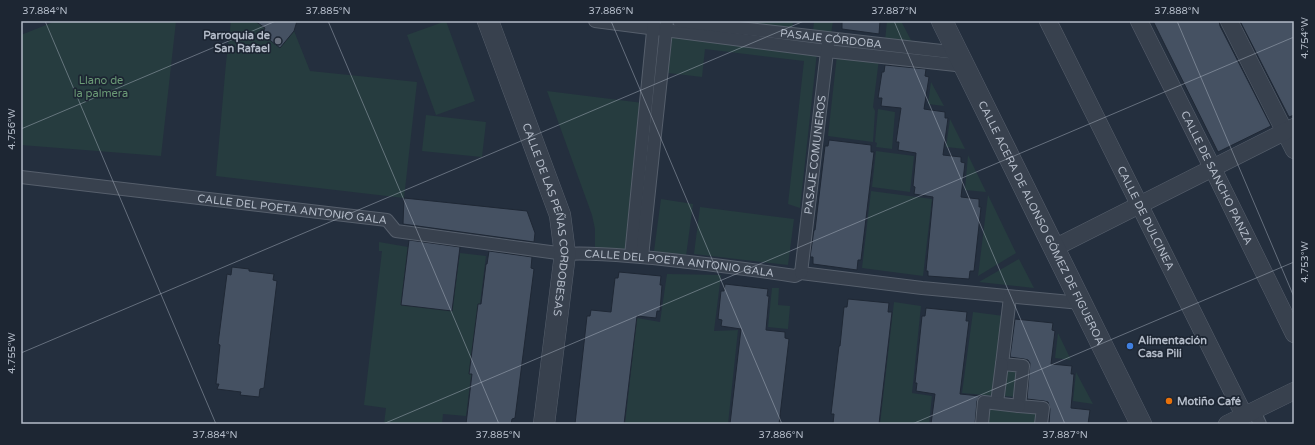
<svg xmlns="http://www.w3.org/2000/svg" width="1315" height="445" font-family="'Varela Round',sans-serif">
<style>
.green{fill:#263c3f}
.building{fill:#455162;stroke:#1f2835}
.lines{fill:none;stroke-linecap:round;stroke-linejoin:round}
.pedestrian-casing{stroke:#565f6c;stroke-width:14}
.minor-casing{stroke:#565f6c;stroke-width:18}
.tertiary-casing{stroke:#565f6c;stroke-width:22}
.pedestrian{stroke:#38414e;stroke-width:12}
.minor{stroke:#38414e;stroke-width:17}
.tertiary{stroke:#38414e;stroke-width:21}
.ticks{fill:none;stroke:#b4bcc9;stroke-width:1;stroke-opacity:0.45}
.worship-dot{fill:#6b7280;stroke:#1d2633;stroke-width:1.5}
.shop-dot{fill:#3f7fe0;stroke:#1d2633;stroke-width:1.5}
.food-dot{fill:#e8710a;stroke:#1d2633;stroke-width:1.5}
.labels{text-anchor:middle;stroke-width:3.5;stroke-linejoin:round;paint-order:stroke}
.poi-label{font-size:11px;font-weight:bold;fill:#b4bcc9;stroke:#1d2633;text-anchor:start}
.street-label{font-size:11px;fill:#b4bcc9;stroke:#1d2633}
.park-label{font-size:11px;fill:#6b9a76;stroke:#1d2633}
.neatline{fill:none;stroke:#b4bcc9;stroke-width:1.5}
.ticks-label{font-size:10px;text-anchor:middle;fill:#b4bcc9}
</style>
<rect width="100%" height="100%" fill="#242f3e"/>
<path class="green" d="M56,21H176L161,156L21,145V35Z
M231,21H256L265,29L262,34L280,47L294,31L310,71L417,82L404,198L216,176L226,63Z
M446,21L475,101L436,115L407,35Z
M725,21H793L792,29Z
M814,21H833L831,34L813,32Z
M887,21H901L913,44L885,41Z
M672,35L817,52L800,208L788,204L804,61L705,49L702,77L668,73Z
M837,55L879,59L873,107L875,111L873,142L828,136Z
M931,82L944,106L928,104Z
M547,91L643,103L625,252L595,249V229L592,215Z
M878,109L895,112L892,149L876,147L877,143L875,142Z
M426,115L486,122L482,157L422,151Z
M950,119L965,149L946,147Z
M876,151L914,156L910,192L872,187Z
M968,155L986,192L965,190Z
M871,191L932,199L923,276L862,268Z
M988,195L1016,253L978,276Z
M661,199L693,204L686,256L654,251Z
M700,207L794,219L788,265L694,254Z
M379,242L408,247L401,305L452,311L460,253L486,256L466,416L443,414L442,424H384L386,408L364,405L382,251H379Z
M1019,259L1034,288L979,282Z
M667,274L721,275L714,331L738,330L728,424H625L637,318L660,322Z
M772,288H779L778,305L790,306L788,329L768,327Z
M894,302L921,306L912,393L932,396L929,424H880Z
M973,312L1004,316L996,396L962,393Z
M1058,333L1071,360L1055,358Z
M1004,366L1021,368L1019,397L1001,396Z
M1076,372L1093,404L1073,401Z
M985,404L1040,410L1039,424H983Z"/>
<path class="building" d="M255,21H297L294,31L280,48L262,34L265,28Z
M842,21H880L879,34L842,29Z
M1153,21H1219L1220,26L1271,126L1218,152Z
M1240,21H1294V115L1289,117Z
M885,65L926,69L925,76L929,77L924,109L945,112V118H948L943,155L961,157V162L965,163L961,197L979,199V207H981L974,271H970L969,279L928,276V271H926L933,197L914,194L915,187L913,186L916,153L898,150L899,142H896L901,108L881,106L882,98H878L882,72H884Z
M829,140L871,145V152H874L861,260H858L857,270L813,264V257H810L814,230H815L825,146H828Z
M404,198L527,211L535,233L534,242L403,224Z
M409,240L460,247L452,311L401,305Z
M489,251L532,257L531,268L534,269L515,418L512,419L511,424H466L472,374H469L478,304H481L486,264H487Z
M232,267L249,269V271L274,274L273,280L277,281L264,388L260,389L259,397L240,395L241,392L217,389L219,384H216L220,345L218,344L227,274L231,275Z
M619,272L661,276L660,285H662L660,311H657L656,318L637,316L624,424H575L587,316H590L591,310L611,312L615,278H618Z
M725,284L768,289L767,296H769L766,330L785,332V338L789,339L779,424H730L741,329L721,326L722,320L718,319L721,291H724Z
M848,299L889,303L888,312H892L879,424H833L834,414H831L839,346H840L844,307H847Z
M926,308L967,312L966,321H969L960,394L980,396L977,401L975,424H931L935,394L916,391L917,383H915L922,316H925Z
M1015,319L1053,323L1052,330L1055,331L1051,364L1072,366L1071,374H1074L1071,408L1090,410L1088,424H1049L1050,409L1048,402L1044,401L1027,399L1030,363L1028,360L1024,359L1010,357Z"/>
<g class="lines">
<defs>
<g id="pedestrian">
<path d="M595,21L827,51L965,66"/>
<path id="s1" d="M679,21L959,53"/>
<path id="s2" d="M21,177L387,220L396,231L565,254C594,252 624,256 653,258C701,263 748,269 795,276L801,273L922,288L1081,303"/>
<path d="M631,256L654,21"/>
<path d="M642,257L667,21"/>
<path id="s3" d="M801,273L828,43"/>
<path d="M1010,297L1002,364L1023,366L1019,406L1043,408L1041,424"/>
<path d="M997,403L1002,364"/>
<path d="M1254,411L1260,424"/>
<path d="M982,424L984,402L1019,406"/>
</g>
<g id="minor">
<path id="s4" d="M1048,21L1244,415"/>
<path id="s5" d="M1139,21L1213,169L1294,334"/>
<path d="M1229,21L1294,150"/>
<path d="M1054,248L1294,127"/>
<path d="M1227,424L1294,391"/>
</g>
<g id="tertiary">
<path id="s6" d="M488,21L560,215L565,254L544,424"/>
<path id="s7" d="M942,21L1141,424"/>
</g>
</defs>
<use href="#pedestrian" class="pedestrian-casing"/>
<use href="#minor" class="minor-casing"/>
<use href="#tertiary" class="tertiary-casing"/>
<use href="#pedestrian" class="pedestrian"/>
<use href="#minor" class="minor"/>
<use href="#tertiary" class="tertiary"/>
</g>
<path class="ticks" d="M45,21L216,424M328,21L499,424M611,21L782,424M894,21L1065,424M1177,21L1294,297M21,129L276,21M21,353L804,21M383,424L1294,37M912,424L1294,262"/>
<circle class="worship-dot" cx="278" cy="41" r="4"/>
<circle class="shop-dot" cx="1130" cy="346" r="4"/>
<circle class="food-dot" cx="1169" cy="401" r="4"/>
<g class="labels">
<g class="poi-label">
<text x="270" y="39" text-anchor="end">Parroquia de<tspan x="270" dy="13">San Rafael</tspan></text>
<text x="1138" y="344">Alimentación<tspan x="1138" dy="13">Casa Pili</tspan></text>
<text x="1177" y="405">Motiño Café</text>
</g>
<g class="street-label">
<text dy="4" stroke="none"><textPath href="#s1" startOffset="153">PASAJE CÓRDOBA</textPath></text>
<text dy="4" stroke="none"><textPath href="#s3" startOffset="119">PASAJE COMUNEROS</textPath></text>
<text dy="4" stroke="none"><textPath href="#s5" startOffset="175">CALLE DE SANCHO PANZA</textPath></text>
<text dy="4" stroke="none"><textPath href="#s2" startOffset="273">CALLE DEL POETA ANTONIO GALA</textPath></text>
<text dy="4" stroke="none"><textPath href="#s4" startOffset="220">CALLE DE DULCINEA</textPath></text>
<text dy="4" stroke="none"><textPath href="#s6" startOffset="209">CALLE DE LAS PEÑAS CORDOBESAS</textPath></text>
<text dy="4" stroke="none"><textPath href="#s7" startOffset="225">CALLE ACERA DE ALONSO GÓMEZ DE FIGUEROA</textPath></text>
<text dy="4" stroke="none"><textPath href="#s2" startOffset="668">CALLE DEL POETA ANTONIO GALA</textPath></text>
</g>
<g class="park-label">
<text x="101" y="84">Llano de<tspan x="101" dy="13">la palmera</tspan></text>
</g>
</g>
<rect width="1315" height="445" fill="none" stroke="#1d2633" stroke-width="44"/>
<rect x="22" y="22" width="1271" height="401" class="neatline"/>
<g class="ticks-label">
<text x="45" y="14">37.884°N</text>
<text x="328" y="14">37.885°N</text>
<text x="611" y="14">37.886°N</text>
<text x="894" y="14">37.887°N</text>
<text x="1177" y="14">37.888°N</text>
<text transform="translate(1304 38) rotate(-90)" y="4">4.754°W</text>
<text transform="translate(11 129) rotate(-90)" y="4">4.756°W</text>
<text transform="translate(1304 262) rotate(-90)" y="4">4.753°W</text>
<text transform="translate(11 353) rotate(-90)" y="4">4.755°W</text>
<text x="215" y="438">37.884°N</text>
<text x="498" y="438">37.885°N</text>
<text x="781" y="438">37.886°N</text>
<text x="1065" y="438">37.887°N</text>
</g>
</svg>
